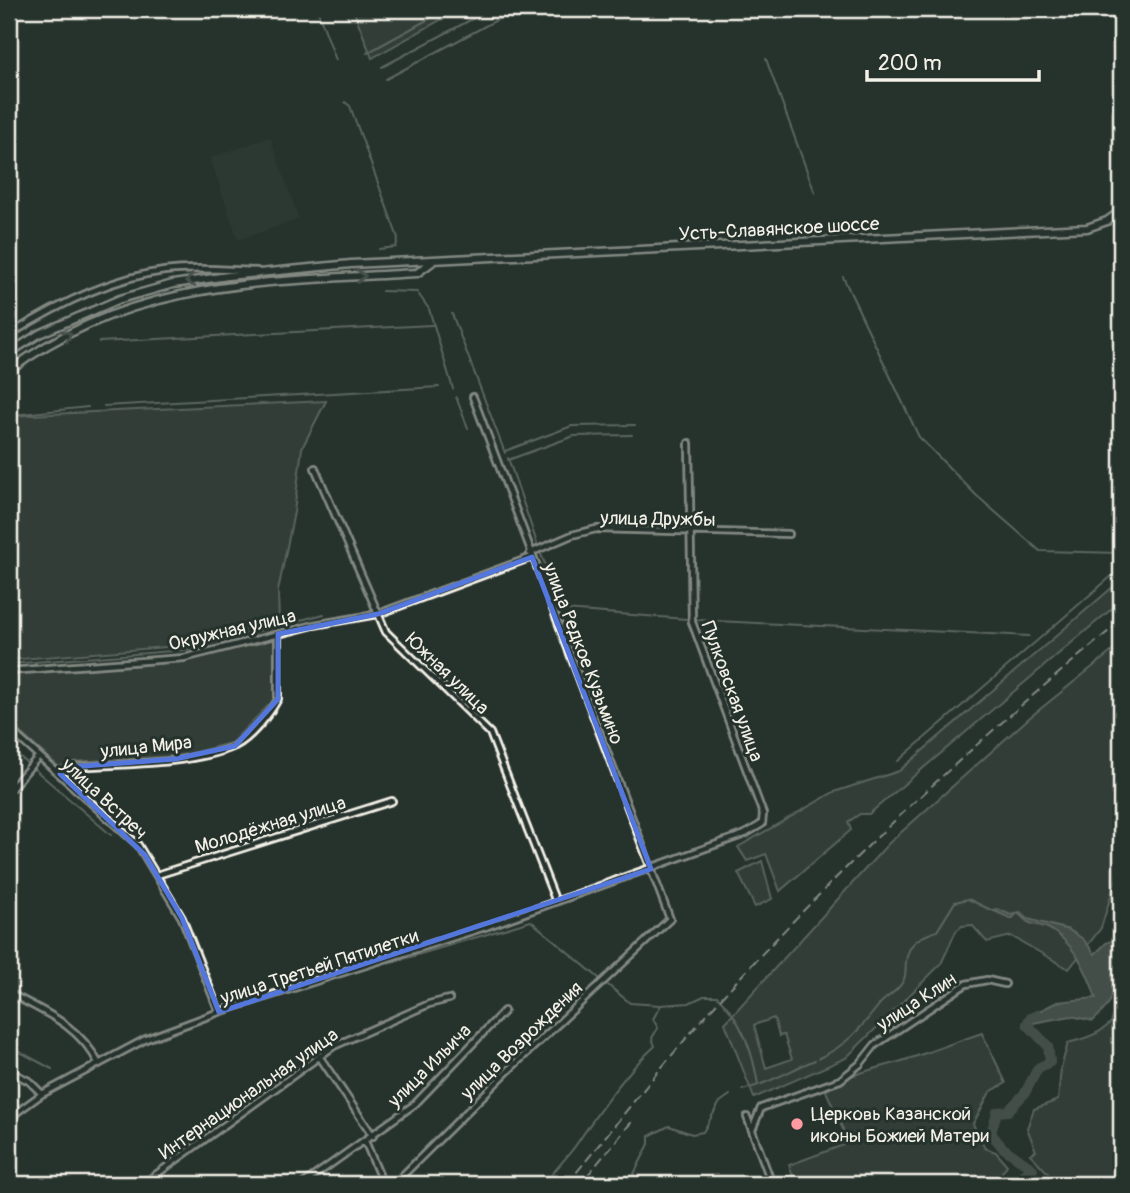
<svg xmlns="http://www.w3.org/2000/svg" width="1130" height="1193" font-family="Pangolin,sans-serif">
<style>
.built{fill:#333f39}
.green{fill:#414b45;stroke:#9a9e96;stroke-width:2;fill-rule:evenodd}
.water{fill:#676f68;stroke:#9fa39b;stroke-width:2}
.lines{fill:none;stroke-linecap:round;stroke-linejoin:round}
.stream{stroke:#9fa39b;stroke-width:2}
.river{stroke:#676f68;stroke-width:10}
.minor-casing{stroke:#f4f1e8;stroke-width:10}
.tertiary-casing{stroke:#f4f1e8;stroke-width:11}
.minor{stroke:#26332d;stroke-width:4.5}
.tertiary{stroke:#26332d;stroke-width:6}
.rail{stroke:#f4f1e8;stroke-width:2;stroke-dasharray:10 5;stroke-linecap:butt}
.oneway{stroke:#6e766e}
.marked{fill:none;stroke:#5377dc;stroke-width:5;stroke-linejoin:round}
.poi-dot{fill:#ff9aa2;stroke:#26332d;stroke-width:2.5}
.labels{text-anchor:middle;stroke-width:6;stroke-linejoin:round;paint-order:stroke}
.street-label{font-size:19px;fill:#f4f1e8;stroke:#26332d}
.poi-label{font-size:19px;fill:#f4f1e8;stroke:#26332d;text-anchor:start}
</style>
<rect width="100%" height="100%" fill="#26332d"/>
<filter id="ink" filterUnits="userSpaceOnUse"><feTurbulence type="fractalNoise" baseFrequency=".0143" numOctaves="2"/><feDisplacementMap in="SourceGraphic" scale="14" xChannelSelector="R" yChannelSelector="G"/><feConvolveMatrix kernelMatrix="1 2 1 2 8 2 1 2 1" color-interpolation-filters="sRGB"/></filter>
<g filter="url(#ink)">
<path class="built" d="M270,137L299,219L238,240L210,158Z"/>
<path class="green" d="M353,9H460L372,58Z
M326,401L302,448L294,512L278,591L279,621L190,645L9,660V416Z
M1121,580V601L869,814H860L848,822L851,830L780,891L766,854L747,861L738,847L834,792L899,771Z
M267,638L275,640L277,686L274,700L231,743L179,756L72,762L59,767L9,723V674L184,659Z
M1121,644V863L1101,928L1069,969L1011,936L987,942L972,925L962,926L956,931L941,964L846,1058L754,1098L725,1023L888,844L1029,718ZM774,1018L779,1036L784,1035L792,1059L766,1068L754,1025Z
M762,861L772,899L755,907L738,873Z
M1121,1007V1184H1052L1048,1173L1030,1154L1036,1151L1027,1128L1034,1109L1058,1100L1061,1068L1068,1043C1092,1037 1111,1030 1121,1007Z
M982,1033L1006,1083L990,1092L973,1124L985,1148L996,1152L1007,1165L994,1184H796L789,1165L849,1143L826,1091C847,1072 883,1068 911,1058C935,1050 958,1041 982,1033Z"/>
<path class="water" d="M997,909L1011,915L1020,912L1028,919L1069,930L1083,939L1095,954L1106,943L1121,937V963L1116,965C1118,991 1112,1004 1093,1021L1071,1016L1027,1024V1017L1057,1002L1096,998C1088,973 1075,944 1051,930C1044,925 1037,926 1030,923C1024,921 1023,916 1017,913L1012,919L992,910Z"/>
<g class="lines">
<path class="stream" d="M317,9L336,60
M367,53L447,9
M766,59L815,193
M382,67L491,9
M386,79L517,9
M345,102L350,106L398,238L396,247L379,249
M843,277L919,437L977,496L1040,551L1121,553
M382,291L417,292L429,309L453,389
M452,314L505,453
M99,342L432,325
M456,397L468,428
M104,406L439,387
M13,415L88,407
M505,451L572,426L635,425
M508,458L538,546
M508,460L574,436L632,435
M540,552L564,610L687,619
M696,620L1029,636
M9,664L185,650L324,614
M9,747L27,763
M898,761L1121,568
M33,768L111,835
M390,963L531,921L600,979
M608,985L630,1003L660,1005
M9,1046L52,1069
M819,1058C846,1046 861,1028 879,1005C885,997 897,992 902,983C907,976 905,970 906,962C908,941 922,936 937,931L955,902L968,899L991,910
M742,1090C769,1084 790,1070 815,1060
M544,1184C555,1169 569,1156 578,1142C601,1108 625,1073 655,1046L652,1038L658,1028L653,1019L661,1005L689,1003L704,996H717C742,1020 753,1051 758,1085
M629,1184L649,1144V1136L669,1126L692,1134L703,1132L720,1102L730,1095"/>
<path class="river" d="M1009,1184L1033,1169L1002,1147L991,1133L997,1112L1008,1111L1025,1093L1038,1068L1050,1062L1048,1046L1027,1024L1030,1018L1037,1015"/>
<defs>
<path id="minor" d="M9,335C55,306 110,278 164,271C194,267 227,270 257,271
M315,468L386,632L490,733L556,902
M530,553L572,535L596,529L789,534
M9,671L184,658L314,625L378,614L532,557
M9,729L138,845L182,918L219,1012
M60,774L70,767C116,764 194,765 235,746C251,738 270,714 278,699V634
M9,791L39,756
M157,875L392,801
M9,993C45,1012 79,1025 99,1064
M319,1056L373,1136
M9,1071L29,1081L42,1094
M747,1117L772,1184
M9,1118L42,1094L146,1039L219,1012L488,926L745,834L762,824L763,814L692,622L689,443
M752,1130L761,1108L840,1080L860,1064L875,1045L966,984L987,980L1005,984
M365,1141L383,1184
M143,1184L334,1046L429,1004L449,999
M303,1184L415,1104L504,1011
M394,1184L514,1065L670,919L473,397"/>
<path id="tertiary" d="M9,353L39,334L120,299L173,284L228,276L351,264L1087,228L1107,221L1121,211
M9,371C132,278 270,282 417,273L432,262"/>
</defs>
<use href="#minor" class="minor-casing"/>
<use href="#tertiary" class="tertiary-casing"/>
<use href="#minor" class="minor"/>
<use href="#tertiary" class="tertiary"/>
<path class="rail" d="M587,1176L634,1119
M567,1184C622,1117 675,1048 734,984C854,853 984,734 1121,621"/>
</g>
<defs><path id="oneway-chevron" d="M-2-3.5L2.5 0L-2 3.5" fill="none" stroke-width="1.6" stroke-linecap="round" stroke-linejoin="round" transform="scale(1.75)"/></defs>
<g class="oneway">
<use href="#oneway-chevron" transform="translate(361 276) rotate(-2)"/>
<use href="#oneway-chevron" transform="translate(190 281) rotate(169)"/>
<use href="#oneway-chevron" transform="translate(67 335) rotate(-27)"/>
</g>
</g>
<path d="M0 0H1130V1193H0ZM532,557L651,869L219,1012L182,918L145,855L60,774L70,767L175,759L235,746L278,699V634L378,614Z" fill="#26332d" fill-opacity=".55" fill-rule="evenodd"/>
<path class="marked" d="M532,557L651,869L219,1012L182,918L145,855L60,774L70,767L175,759L235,746L278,699V634L378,614Z"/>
<circle class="poi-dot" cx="797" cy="1124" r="7"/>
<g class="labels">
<g class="street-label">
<text transform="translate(779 228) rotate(-3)" y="7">Усть-Славянское шоссе</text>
<text transform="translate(658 518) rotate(1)" y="7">улица Дружбы</text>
<text transform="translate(232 629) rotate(-13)" y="7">Окружная улица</text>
<text transform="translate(584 653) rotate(69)" y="7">улица Редкое Кузьмино</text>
<text transform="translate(448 673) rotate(44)" y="7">Южная улица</text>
<text transform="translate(733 691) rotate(70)" y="7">Пулковская улица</text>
<text transform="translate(146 746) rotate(-6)" y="7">улица Мира</text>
<text transform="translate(105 798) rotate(43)" y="7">улица Встреч</text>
<text transform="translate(270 824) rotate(-17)" y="7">Молодёжная улица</text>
<text transform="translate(319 966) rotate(-18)" y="7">улица Третьей Пятилетки</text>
<text transform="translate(916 1001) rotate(-33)" y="7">улица Клин</text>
<text transform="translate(521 1040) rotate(-44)" y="7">улица Возрождения</text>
<text transform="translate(429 1065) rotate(-45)" y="7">улица Ильича</text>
<text transform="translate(248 1093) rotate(-35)" y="7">Интернациональная улица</text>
</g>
<g class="poi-label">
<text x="811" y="1120">Церковь Казанской<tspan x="811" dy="22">иконы Божией Матери</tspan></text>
</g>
</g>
<rect width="1130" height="1193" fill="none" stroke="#26332d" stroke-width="35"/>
<rect x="18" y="18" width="1095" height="1158" fill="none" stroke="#f4f1e8" stroke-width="2.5" filter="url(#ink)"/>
<path d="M867 70v10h172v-10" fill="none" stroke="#f4f1e8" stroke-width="3.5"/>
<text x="878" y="70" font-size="21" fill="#f4f1e8" stroke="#26332d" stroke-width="5" paint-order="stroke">200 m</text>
</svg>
